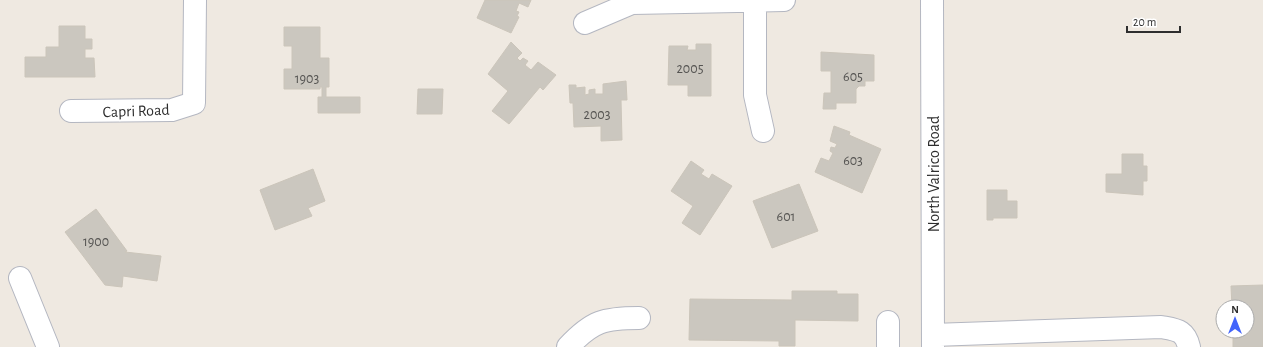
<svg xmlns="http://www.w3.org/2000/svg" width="1263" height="347" font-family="'Alegreya Sans',sans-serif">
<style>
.building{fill:#cbc7bf;stroke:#cbc5ba}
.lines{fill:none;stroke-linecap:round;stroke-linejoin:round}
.minor-casing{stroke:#b4b7c1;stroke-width:24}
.minor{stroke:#fff;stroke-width:22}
.labels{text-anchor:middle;stroke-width:3.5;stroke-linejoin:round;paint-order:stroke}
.number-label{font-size:14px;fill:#555452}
.street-label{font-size:16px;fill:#2e2e2e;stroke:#fff}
</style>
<rect width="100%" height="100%" fill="#efe9e1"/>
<path class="building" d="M485,0H531L528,7L519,3L516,11L519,12L517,16L519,17L511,33L477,18Z
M59,26H85V39H92V49H85V58H94L95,77H25V57H46V47H59Z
M284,27H320V58H329V87H326V97H360V113H318V97H322V87H320V89H284V69H292V46H284Z
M511,42L522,53L517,58L520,61L523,58L528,61L525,65L531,70L538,62L556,75L543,90L540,87L509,124L492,111L508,91L488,74Z
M696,44H711V96H688V85H668L669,46H688L687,50H696Z
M821,52L874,55V81H865V86H859L856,89V103H836V109H823L824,93H831V71H821Z
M626,81L627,100H621L622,140L601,141V126L574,127L573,103H570L569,85H576V88L585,87V95L589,94V90L595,89V94H603V84Z
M418,89H443L442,114H417Z
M834,126L850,132L849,135L881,149L862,193L815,172L821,158L829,161L833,153L830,151L831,147L835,148L837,144L830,141Z
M1122,154H1143V166H1147V181H1143V195L1106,192V174H1122Z
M691,161L704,170L701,174L709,179L712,174L732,186L700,235L682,223L693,206L671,191Z
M313,169L325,201L308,208L312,216L275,230L260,190Z
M799,184L818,231L772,248L753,201Z
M987,190H1007V201H1017V218H993V220H987Z
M96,209L127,251L125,252L161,256L157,281L123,276L122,287L105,285L65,232Z
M1263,285V347H1233V331H1247V307H1232L1231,286Z
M792,291H837V294H858V321L795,320V346H779V341L689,340L690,299L792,300Z"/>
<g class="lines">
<defs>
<path id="minor" d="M755,0V95L763,131
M932,0L933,347
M585,23L632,3L784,0
M71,111L172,110L194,103L195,0
M20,278L48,347
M888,322V347
M933,335L1161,327C1177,330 1185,330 1189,347
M568,347C592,321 604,318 639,318"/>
</defs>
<use href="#minor" class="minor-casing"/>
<use href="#minor" class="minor"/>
</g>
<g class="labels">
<g class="number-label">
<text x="690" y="73">2005</text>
<text x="853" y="81">605</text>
<text x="307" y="83">1903</text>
<text x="597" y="119">2003</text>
<text x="853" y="165">603</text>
<text x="786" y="221">601</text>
<text x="96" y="246">1900</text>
</g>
<g class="street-label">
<text transform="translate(136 110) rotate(-2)" y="6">Capri Road</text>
<text transform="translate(933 174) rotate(-90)" y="6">North Valrico Road</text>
</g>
</g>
<g transform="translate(1235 319)"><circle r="19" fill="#ffffff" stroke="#ababab"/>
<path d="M0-3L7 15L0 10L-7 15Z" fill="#4264fb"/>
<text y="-6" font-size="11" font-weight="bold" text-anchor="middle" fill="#2e2e2e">N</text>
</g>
<path d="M1127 26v6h53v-6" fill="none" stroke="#2e2e2e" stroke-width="2"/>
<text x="1133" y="26" font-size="12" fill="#2e2e2e" stroke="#ffffff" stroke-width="3" paint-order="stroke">20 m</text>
</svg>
